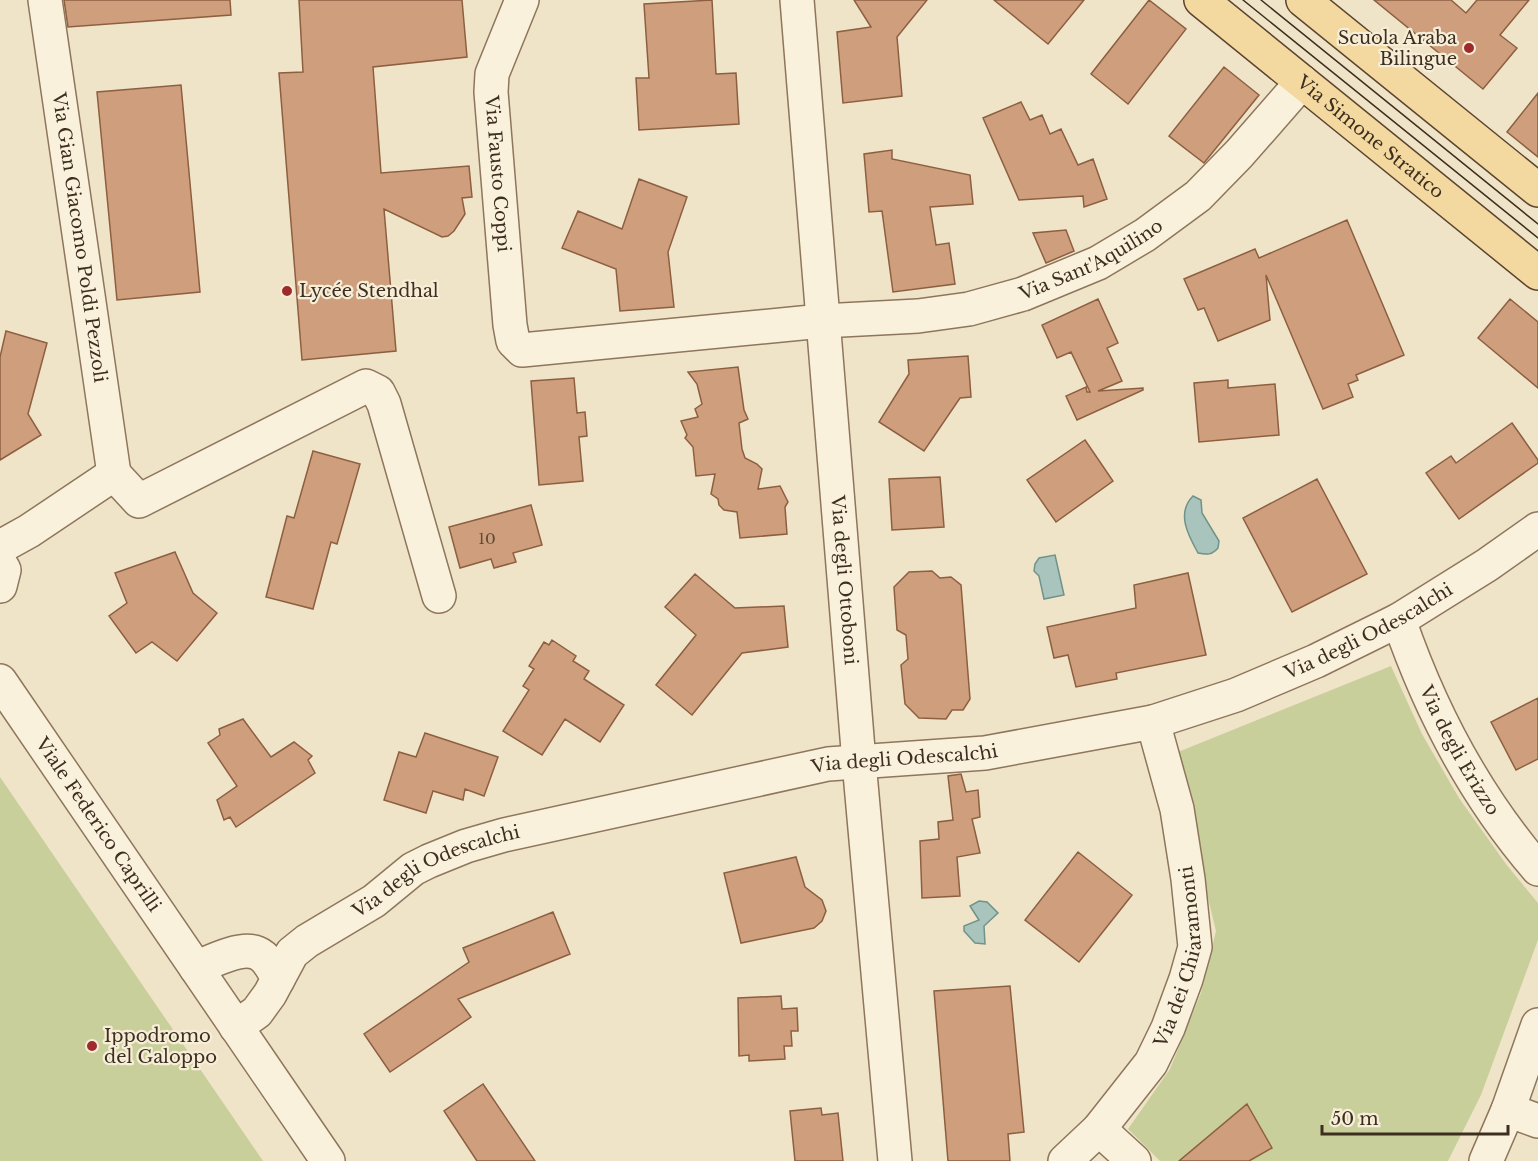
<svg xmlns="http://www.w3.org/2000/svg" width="1538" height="1161" font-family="'Libre Baskerville',serif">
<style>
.green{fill:#c9cf9b}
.water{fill:#a9c4bc;stroke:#6f938a;stroke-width:1.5}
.building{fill:#cf9f7d;stroke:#8d5f41;stroke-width:1.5}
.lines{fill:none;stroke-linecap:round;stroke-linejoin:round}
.minor-casing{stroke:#8d765c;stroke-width:36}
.major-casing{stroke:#5b4430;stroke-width:36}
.minor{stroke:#faf1dc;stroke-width:33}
.major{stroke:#f3d9a0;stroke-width:33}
.tram{stroke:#3d2e20;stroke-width:1.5}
.poi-dot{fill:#9e2a2b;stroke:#f7eed8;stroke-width:2}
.labels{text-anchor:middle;stroke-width:4.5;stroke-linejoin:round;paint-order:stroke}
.number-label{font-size:15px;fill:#624a37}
.poi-label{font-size:18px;fill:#3d2e20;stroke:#f7eed8;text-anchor:start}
.street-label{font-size:18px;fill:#3d2e20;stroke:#f7eed8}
</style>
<rect width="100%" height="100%" fill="#f0e4c8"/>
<path class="green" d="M1391,666L1422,734L1459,798L1506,864L1538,903V940L1481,1095L1448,1161H1160L1128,1129L1170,1069L1201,993L1216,931L1173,754Z
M0,777L263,1161H0Z"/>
<path class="water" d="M1193,496L1201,500L1202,513L1219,541L1218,548C1212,555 1207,555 1198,553C1188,535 1176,513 1193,496Z
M1055,555L1064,595L1044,599L1039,576L1034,571L1035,564L1039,558Z
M979,901L987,902L998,913L984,926L985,944L975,943L964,931V926L979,920L970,906Z"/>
<path class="building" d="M64,0H230L231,15L68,27Z
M299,0H462L467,57L373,67L381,173L469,166L472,197L462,198L465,214L454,231L448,236L442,237L384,209L396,351L302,360L279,73L303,72Z
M712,0L716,74L736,73L739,124L639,130L636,78H649L644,4Z
M854,0H927L897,37L902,96L843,103L837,32L871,27Z
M994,0H1084L1048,44Z
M1149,0L1186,29L1128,104L1091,74Z
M1374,0H1451L1466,13L1477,0H1529L1500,35L1517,48L1483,89Z
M1224,67L1259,95L1204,163L1169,136Z
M181,85L200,292L117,300L97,92Z
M1538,93V157L1507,132Z
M1021,102L1030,120L1042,115L1050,134L1061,129L1078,165L1093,159L1107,199L1084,207L1083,196L1019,200L983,118Z
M892,150V159L970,175L973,204L930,207L936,245L949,243L955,284L893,292L882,211L869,212L864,154Z
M639,179L687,197L668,252L674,307L620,311L616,269L562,248L578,211L622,229Z
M1347,220L1404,355L1356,375L1358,380L1348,384L1353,397L1323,409L1266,275L1270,320L1218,341L1204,308L1198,310L1184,279L1255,249L1259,258Z
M1066,230L1074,251L1046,263L1033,233Z
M1098,299L1118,343L1107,348L1122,381L1098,391L1143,388V390L1077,420L1066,396L1086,387L1087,392H1090L1071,352L1057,358L1042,325Z
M1510,299L1538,322V388L1478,338Z
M6,331L47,343L28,414L41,435L0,460V357Z
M968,356L971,397L960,398L924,451L879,422L909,374L908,360Z
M738,367L744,410L748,419L739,423L742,449L745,458L757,464L762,469L758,489L780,486L788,502L785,507L787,534L740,538L737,512L724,510L719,505L718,499L711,494L715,474L696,476L693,447L685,438L687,435L681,421L698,417L695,409L702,404L697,384L688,372Z
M574,378L577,413L585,412L587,436L579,437L583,481L539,485L531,381Z
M1228,380V388L1275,384L1279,435L1199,442L1194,383Z
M1512,423L1538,460V463L1459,519L1426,473L1451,456L1456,463Z
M1085,440L1113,481L1056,522L1027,480Z
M313,451L360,464L337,544L331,542L313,609L266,597L287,516L294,518Z
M940,477L944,527L892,530L889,479Z
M1317,479L1367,574L1292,612L1243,518Z
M531,505L542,545L513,553L516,562L494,568L491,559L460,568L449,527Z
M175,552L193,593L217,613L177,661L152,642L136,653L109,616L127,603L115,573Z
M932,571L940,578L951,577L961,585L970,699L963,710H952L946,719L919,718L905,704L901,665L908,659L906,635L897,630L894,587L909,572Z
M1188,573L1206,655L1116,673L1117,679L1076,687L1068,655L1054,658L1047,627L1136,608L1134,585Z
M695,574L735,608L784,606L788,647L742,653L692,715L656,685L696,635L665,607Z
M552,640L576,656L573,661L589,671L584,679L624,705L600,742L565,719L542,755L503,731L529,690L523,686L534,669L529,666L544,642L549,645Z
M1538,698V759L1516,770L1491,722Z
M243,719L271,757L294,742L312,756L308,760L315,773L236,827L230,817L224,820L217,800L237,786L208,743L220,735L219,729Z
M425,733L498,757L484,796L465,789L463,800L433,791L426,813L384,800L399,752L416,757Z
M961,774L966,792L978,790L980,817L972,819L980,853L957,857L960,896L922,898L920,841L939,839L938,822L953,820L948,776Z
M1078,852L1132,895L1079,962L1025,920Z
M796,857L805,887L822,900L826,911L822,921L814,928L741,943L724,873Z
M553,912L570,954L458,999L471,1017L390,1072L364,1034L469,962L463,948Z
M1010,986L1024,1132L1008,1134L1010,1161H948L934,991Z
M781,996L782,1009L797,1008L798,1031H791L792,1046H784L785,1059L749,1061V1055L739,1056L738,998Z
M483,1084L535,1161H477L444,1111Z
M1247,1104L1272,1148L1249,1161H1179Z
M821,1108L822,1115L838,1113L843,1161H795L790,1111Z"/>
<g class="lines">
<defs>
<g id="minor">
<path id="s1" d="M45,0L114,474"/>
<path id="s2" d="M522,0L492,74L491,92L510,325L513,341L522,350L822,321L918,316L969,309L1023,294L1098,263L1145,235L1198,196L1239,154L1302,82"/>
<path id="s3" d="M797,0L859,762L895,1161"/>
<path d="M114,474L139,501L366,386L378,392L384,404L439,596"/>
<path d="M0,547L29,531L114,474"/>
<path d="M0,563L4,570L0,586"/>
<path id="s4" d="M1399,620C1430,710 1475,796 1538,869"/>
<path id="s5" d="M0,681L328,1161"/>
<path d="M196,968C210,962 241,946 257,953C267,957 273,969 278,979"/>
<path id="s6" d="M236,1027L257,1012L270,994L292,953L307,941L374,901L413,869L429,861L466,846L504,835L828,764L985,753L1153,722L1236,695L1316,661L1399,620L1487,565L1538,529"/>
<path d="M1508,1110L1538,1121"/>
<path d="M1099,1129L1134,1161"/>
<path id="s7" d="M1065,1161L1099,1129L1151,1063L1168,1028L1186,979L1195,947L1188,879L1177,809L1153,722"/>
<path d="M1486,1161L1508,1110L1538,1025"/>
</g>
<g id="major">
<path id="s8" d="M1201,0L1538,273"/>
<path d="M1303,0L1538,190"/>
</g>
</defs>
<use href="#minor" class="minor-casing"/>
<use href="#major" class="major-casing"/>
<use href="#minor" class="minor"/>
<use href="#major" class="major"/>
<path class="tram" d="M1243,0L1538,238
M1261,0L1538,224"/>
</g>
<g class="poi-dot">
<circle cx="1469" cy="48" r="6"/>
<circle cx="287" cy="291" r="6"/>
<circle cx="92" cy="1046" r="6"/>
</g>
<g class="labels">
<g class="number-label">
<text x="487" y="544">10</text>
</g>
<g class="poi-label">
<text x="1457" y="44" text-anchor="end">Scuola Araba<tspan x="1457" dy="21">Bilingue</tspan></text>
<text x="299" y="297">Lycée Stendhal</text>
<text x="104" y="1042">Ippodromo<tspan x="104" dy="21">del Galoppo</tspan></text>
</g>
<g class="street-label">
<text dy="6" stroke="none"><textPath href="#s8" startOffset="218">Via Simone Stratico</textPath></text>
<text dy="6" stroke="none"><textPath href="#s2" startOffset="180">Via Fausto Coppi</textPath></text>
<text dy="6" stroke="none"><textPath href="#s1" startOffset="240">Via Gian Giacomo Poldi Pezzoli</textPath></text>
<text dy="6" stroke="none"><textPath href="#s2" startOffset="942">Via Sant'Aquilino</textPath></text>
<text dy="6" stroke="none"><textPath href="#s3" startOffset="582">Via degli Ottoboni</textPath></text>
<text dy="6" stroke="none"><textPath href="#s6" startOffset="1234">Via degli Odescalchi</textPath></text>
<text dy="6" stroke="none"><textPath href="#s4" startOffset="144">Via degli Erizzo</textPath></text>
<text dy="6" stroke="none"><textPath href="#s6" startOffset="748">Via degli Odescalchi</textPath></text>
<text dy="6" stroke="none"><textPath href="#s5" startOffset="174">Viale Federico Caprilli</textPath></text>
<text dy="6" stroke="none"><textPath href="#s6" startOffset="262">Via degli Odescalchi</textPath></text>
<text dy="6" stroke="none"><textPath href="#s7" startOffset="243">Via dei Chiaramonti</textPath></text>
</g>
</g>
<path d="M1322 1125v9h186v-9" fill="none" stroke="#3d2e20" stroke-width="3"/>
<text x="1331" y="1125" font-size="18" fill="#3d2e20" stroke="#f7eed8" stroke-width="4.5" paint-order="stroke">50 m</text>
</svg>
